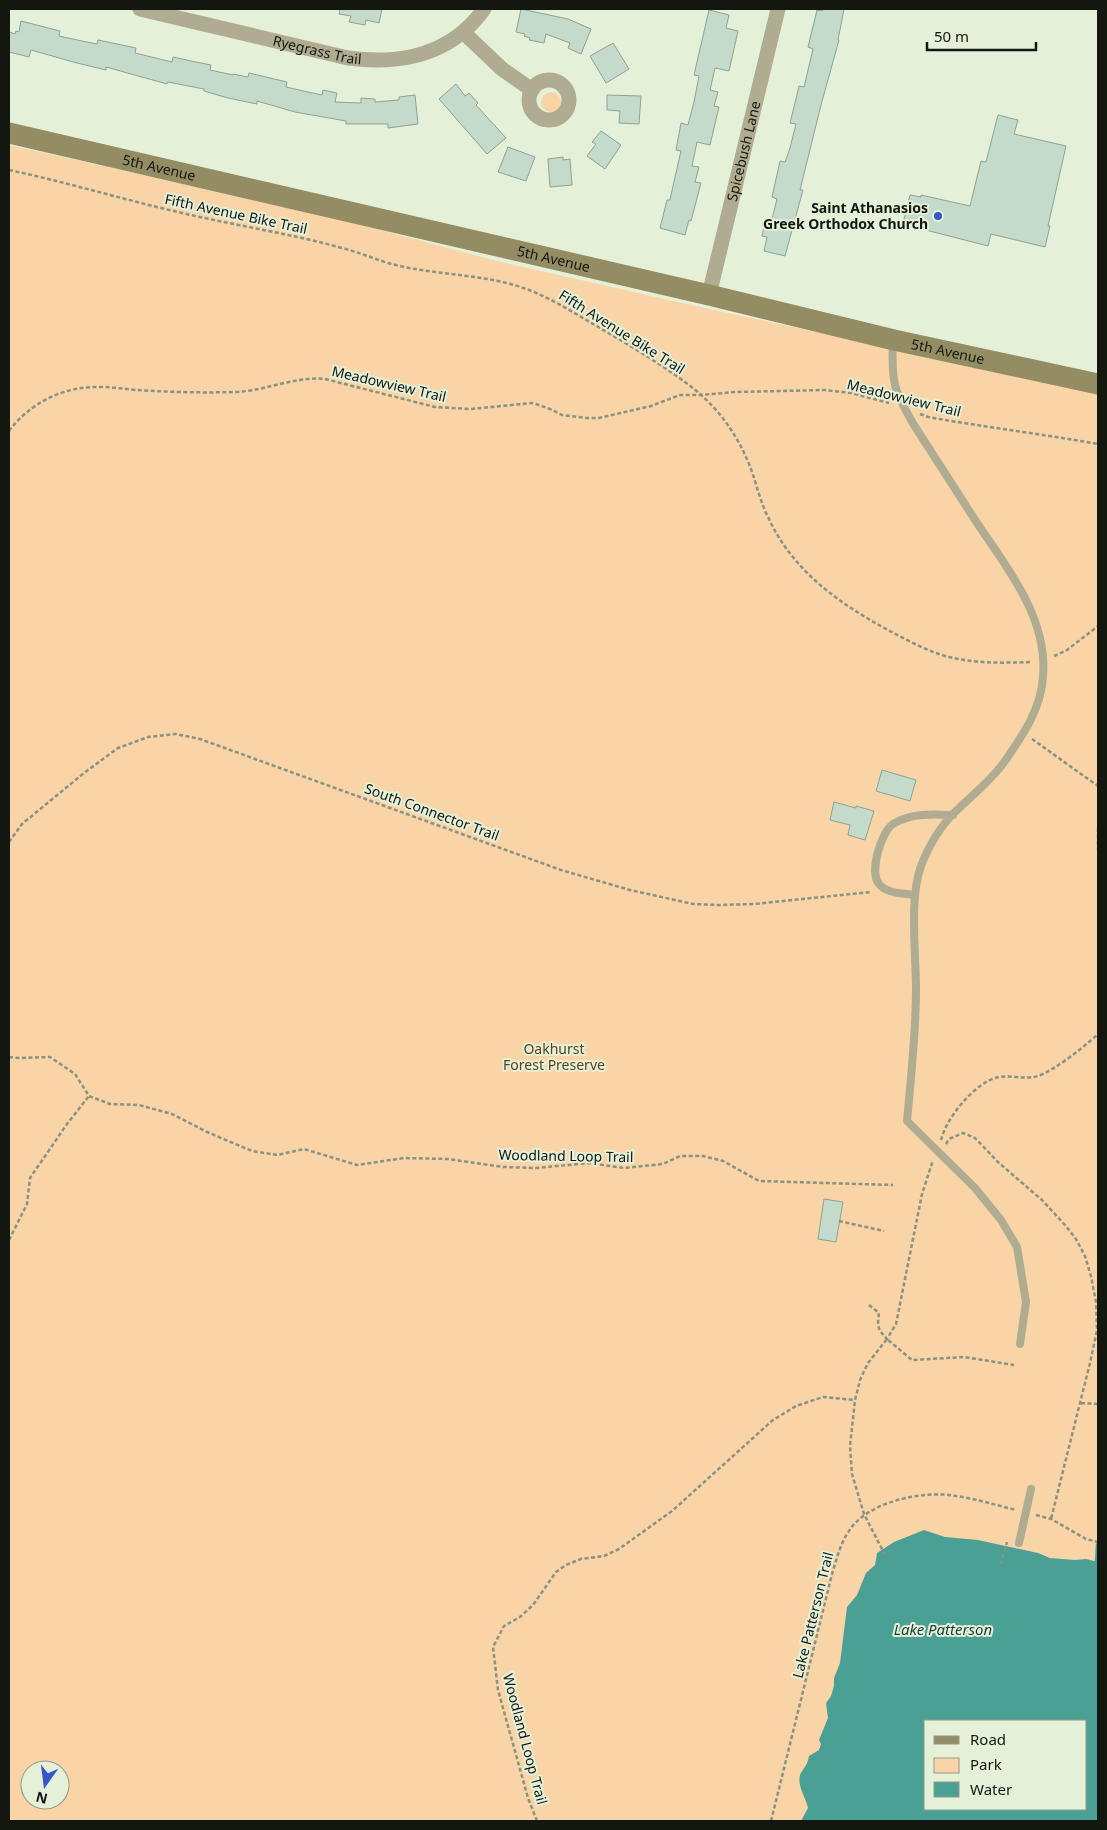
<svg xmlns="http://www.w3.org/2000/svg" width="1107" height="1830" font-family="'Noto Sans',sans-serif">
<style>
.green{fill:#f9d4a6;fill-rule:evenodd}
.water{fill:#4aa095;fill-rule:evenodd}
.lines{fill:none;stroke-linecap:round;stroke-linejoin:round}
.stream{stroke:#4aa095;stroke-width:4.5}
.building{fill:#c4dacb;stroke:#8da293}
.path{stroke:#8a9282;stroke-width:2.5;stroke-dasharray:4 2.5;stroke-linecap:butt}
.lane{stroke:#b0ac91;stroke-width:8}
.street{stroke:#b0ac91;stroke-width:15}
.secondary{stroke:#948d64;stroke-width:21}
.poi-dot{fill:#3657c8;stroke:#e5f0d9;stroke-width:2}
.labels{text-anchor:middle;stroke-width:4;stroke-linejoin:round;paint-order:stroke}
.street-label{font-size:14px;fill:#13170f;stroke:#e5f0d9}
.poi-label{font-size:14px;font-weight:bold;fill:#13170f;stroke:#e5f0d9;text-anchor:end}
.park-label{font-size:14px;fill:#5e4118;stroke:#e5f0d9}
.water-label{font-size:15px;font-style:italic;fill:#173f3a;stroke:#e5f0d9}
</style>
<rect width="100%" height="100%" fill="#e5f0d9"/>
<path class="green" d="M541 102a10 10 0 1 1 20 0a10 10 0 1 1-20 0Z
M9,145L324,215L493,260L691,305L1098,393V1821H9ZM926,1721H1086V1809H926ZM30,1770H60V1800H30Z"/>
<path class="water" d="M924,1530L945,1537L978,1540L1038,1553L1050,1558L1075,1560L1086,1559L1098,1562V1821H801L808,1808C806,1798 797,1786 800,1775C803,1768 807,1767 809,1756L819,1750L821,1744L819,1740L828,1718L826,1703L831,1696L834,1686V1678L840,1663L847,1607L857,1595L866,1573L875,1565L877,1553L894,1542ZM926,1721H1086V1809H926Z"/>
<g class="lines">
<path class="stream" d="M1097,1562L1098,1545"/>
</g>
<path class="building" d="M340,9H382L379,23L366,20L365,25L349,22L351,16L339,14Z
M521,9L568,19L591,29L581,54L568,48L570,43L546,34L544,43L529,40L530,38L524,36L525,34L516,32Z
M823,9H844L838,40H839L821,105L800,190H803L785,256L764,251L767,237L762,236L765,221L771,223L777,199L772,197L780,161L785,162L790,148L796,124L790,123L796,99L799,86L804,87L813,49L808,47L817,10L822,11Z
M709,10L729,15L726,28L738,31L729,71L715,68L710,90L718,92L714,106L719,107L710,145L697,142L692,166L699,167L695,182L701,183L691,221L689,220L685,235L660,228L667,200H670L675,177L681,151L676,150L681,123L688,125L694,102L699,76L694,75Z
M21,21L60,31L59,36L82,41L97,44L98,40L136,48L135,53L172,62L173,57L196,62L211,65L210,70L233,75V74L248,77L249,73L287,82L286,87L308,92L322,95L323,90L337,93L335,102L361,103V98L375,99V102L399,100V97L415,95L418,124L388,128V124H346V121L295,112L257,101V104L228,98L204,91V89L168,82L167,84L106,67V70L77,63L31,50L29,57L9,52V32L15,34L16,31L19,32Z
M613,43L629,69L606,83L590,56Z
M456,84L465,96L469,93L478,103L476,105L506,138L487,154L439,99Z
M607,95L641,96L639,124L619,123L620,111L607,110Z
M998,115L1018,120L1014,134L1066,146L1048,226H1050L1045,247L991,234L988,246L914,227V225L903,223L910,195L921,197V195L970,206L981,161L986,162Z
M601,131L621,145L605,169L587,156L596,144L592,142Z
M508,147L535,157L526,181L498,172Z
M563,157V160L570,159L572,185L550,187L548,159Z
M882,770L916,780L910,801L876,791Z
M834,802L856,808V806L874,811L865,840L848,835L850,825L830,820Z
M824,1199L843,1202L836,1242L818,1239Z"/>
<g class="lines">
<path class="path" d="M9,170C66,182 121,199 178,212C232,225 288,233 342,248C358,252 372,258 388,263C434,276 485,273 529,290C550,298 569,310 588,321C622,341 657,361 689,385C713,403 733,428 745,455C755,475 758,497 768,517C792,570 838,603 888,630C905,639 923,649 942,655C971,664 1002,663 1032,662
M920,414L928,417C984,427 1042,434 1098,444
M9,431C31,402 64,386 101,387C113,387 124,389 136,390C168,392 202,393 235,392C266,391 294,376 325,379L435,407L470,409L533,403L550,409L562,415L586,418H599L651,406L680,395H701L735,392L825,390L851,393L889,403
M1054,656L1067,650L1098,626
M1032,739L1098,786
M1098,828V849
M9,842L22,824L84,773L118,748L148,737L176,734L200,739L561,870L630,890L693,904L720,905L754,904L871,892
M9,1057L19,1058L50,1057L75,1074L89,1096L110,1104L139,1105L172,1114L207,1132L252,1151L277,1155L304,1149L357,1165L404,1158L448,1159L503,1167L536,1168L589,1163L624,1168L663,1164L680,1156H703L723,1161L759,1181L893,1185
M941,1140C946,1118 976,1081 999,1077C1012,1075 1025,1080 1038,1076C1055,1070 1084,1047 1098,1034
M946,1144L949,1139L963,1133L975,1138L999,1163L1042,1200L1065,1225L1076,1239L1085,1256L1091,1276L1096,1302L1097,1330L1090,1363L1051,1519
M839,1221L884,1231
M9,1240L27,1204L30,1178L67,1124L89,1096
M869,1305L879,1313C877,1328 878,1329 887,1339L896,1324L922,1194L933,1160
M1081,1403L1098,1404
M1036,1515L1051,1519L1086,1539L1098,1542
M885,1555L864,1514L852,1474L850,1446L855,1400L860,1380L868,1363L887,1339L912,1360L964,1357L1014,1365
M1001,1564L1007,1542
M537,1821L528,1798L498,1690L493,1647L504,1626L520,1617L533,1605L556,1572L566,1565L581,1559L604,1556L619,1549L672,1511L773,1420L796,1406L823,1397L855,1400
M771,1821L832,1574C837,1558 841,1541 851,1528C871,1501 924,1490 956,1496C976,1499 996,1505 1016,1510"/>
<path class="lane" d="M893,342C891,382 894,391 914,425C935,458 956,490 977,523C1008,569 1048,618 1043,677C1041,709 1023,735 1005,761C991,781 971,796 954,813C940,827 928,848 921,866C909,898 916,954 916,989C916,1033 911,1077 907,1121L975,1188L1001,1220L1017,1247L1026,1302L1020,1344
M915,895C903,893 887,894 879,884C869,872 881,832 893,824C910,813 933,814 953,815
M1019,1543L1031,1489"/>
<g class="street">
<path id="s1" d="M140,9L348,58C401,65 451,55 484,9"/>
<path d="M463,32L502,69L532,90"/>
<circle cx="549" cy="100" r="20"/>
<path id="s2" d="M709,295L778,9"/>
</g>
<path class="secondary" id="s3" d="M9,133L709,295L894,340L1098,384"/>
</g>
<circle class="poi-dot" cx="938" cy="216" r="5"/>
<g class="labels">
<g class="street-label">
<text dy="5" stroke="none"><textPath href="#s1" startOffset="182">Ryegrass Trail</textPath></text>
<text dy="5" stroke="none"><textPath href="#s2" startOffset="148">Spicebush Lane</textPath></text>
<text dy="5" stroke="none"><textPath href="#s3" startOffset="154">5th Avenue</textPath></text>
<text transform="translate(236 214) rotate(12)" y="5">Fifth Avenue Bike Trail</text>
<text dy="5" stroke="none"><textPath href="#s3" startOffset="559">5th Avenue</textPath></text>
<text transform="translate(622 332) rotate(32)" y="5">Fifth Avenue Bike Trail</text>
<text dy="5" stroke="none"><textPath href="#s3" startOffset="964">5th Avenue</textPath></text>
<text transform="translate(389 384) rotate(13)" y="5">Meadowview Trail</text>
<text transform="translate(904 398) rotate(14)" y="5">Meadowview Trail</text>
<text transform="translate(432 812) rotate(20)" y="5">South Connector Trail</text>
<text transform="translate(566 1156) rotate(1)" y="5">Woodland Loop Trail</text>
<text transform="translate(813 1615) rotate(-76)" y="5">Lake Patterson Trail</text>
<text transform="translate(525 1739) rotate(75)" y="5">Woodland Loop Trail</text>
</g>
<g class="poi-label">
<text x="928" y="213">Saint Athanasios<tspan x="928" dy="16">Greek Orthodox Church</tspan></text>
</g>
<g class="park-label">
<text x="554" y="1054">Oakhurst<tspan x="554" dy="16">Forest Preserve</tspan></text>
</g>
<g class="water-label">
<text x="943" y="1635">Lake Patterson</text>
</g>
</g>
<rect width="1107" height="1830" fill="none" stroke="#13170f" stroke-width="20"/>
<rect x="924" y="1720" width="162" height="90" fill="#e5f0d9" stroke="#919988"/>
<rect x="934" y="1736" width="25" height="8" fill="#948d64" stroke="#919988"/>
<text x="970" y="1745" font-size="15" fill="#13170f">Road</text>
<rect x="934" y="1758" width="25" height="15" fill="#f9d4a6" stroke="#919988"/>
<text x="970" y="1770" font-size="15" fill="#13170f">Park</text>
<rect x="934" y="1782" width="25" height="15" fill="#4aa095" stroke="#919988"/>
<text x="970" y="1795" font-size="15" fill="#13170f">Water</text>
<g transform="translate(45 1785) rotate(194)"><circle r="24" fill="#e5f0d9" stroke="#919988"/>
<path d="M0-4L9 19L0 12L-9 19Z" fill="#3657c8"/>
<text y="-8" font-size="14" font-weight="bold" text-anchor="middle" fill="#13170f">N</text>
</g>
<path d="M927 42v8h109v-8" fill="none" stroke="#13170f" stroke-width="2.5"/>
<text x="934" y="42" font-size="15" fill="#13170f" stroke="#e5f0d9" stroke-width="4" paint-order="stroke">50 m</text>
</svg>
